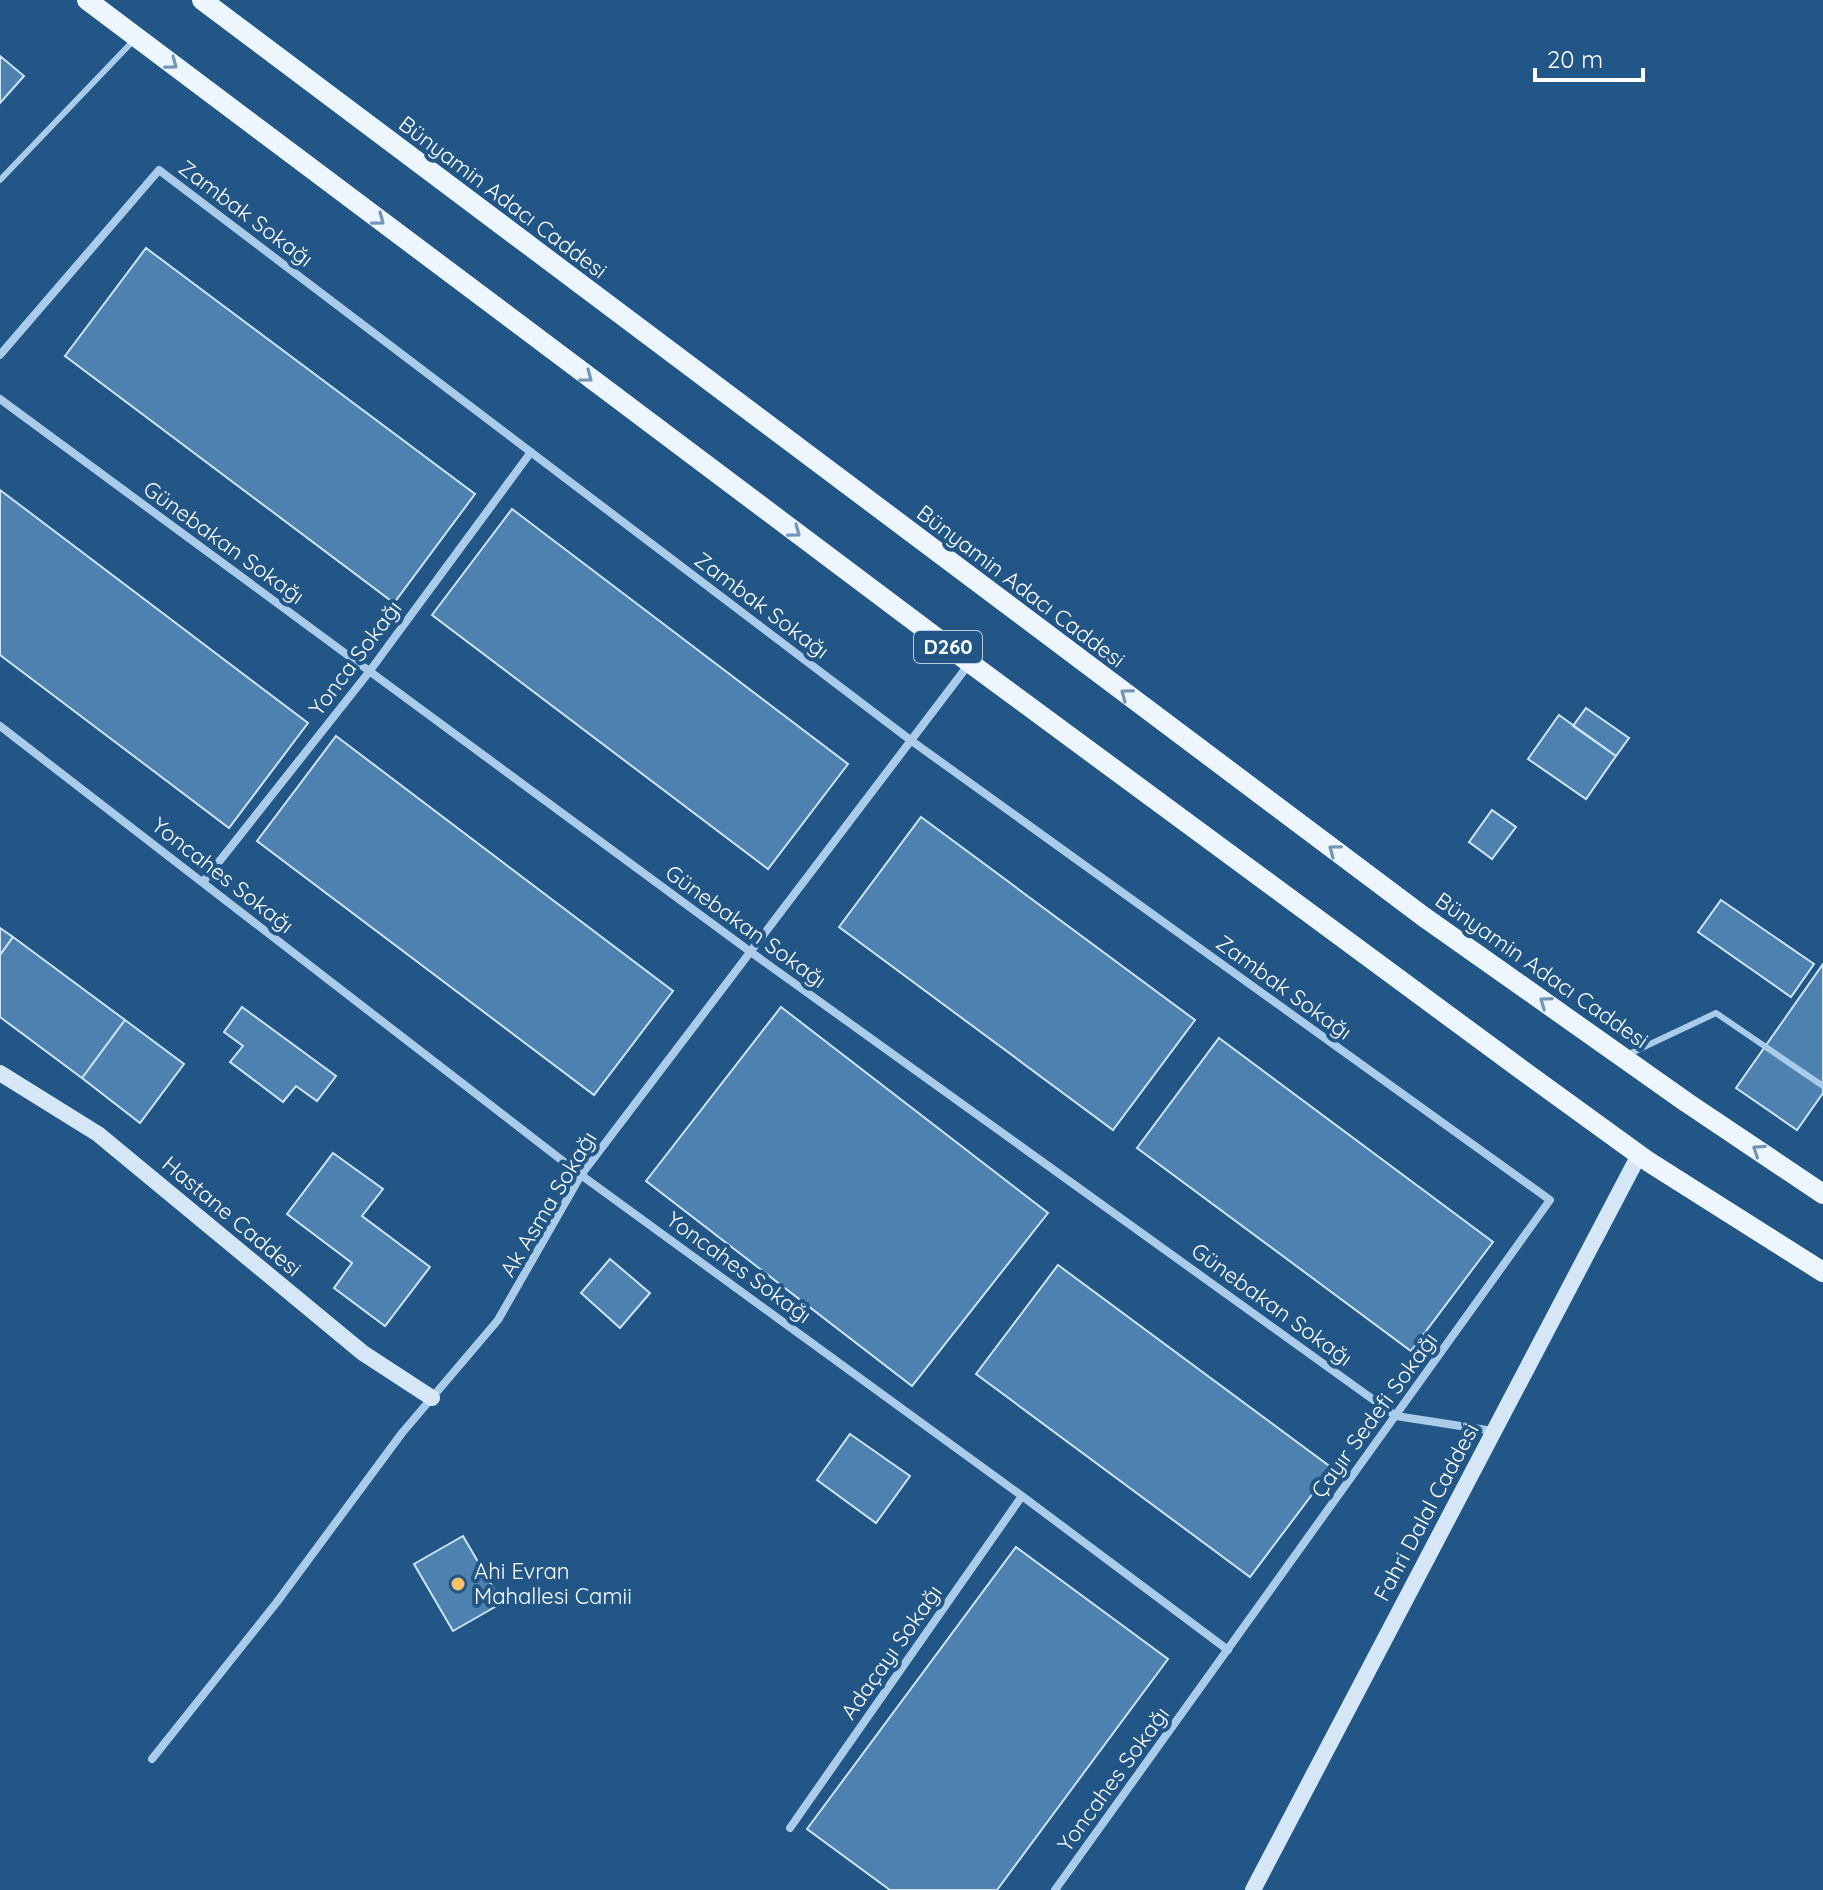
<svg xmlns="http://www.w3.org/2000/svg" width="1823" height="1890" font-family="Quicksand,sans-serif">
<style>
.building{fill:#4d82b0;stroke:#cee4f7;stroke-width:2}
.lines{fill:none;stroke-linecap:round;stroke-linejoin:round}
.lane{stroke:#aaccea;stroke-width:6}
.street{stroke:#aaccea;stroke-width:8}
.secondary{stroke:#d5e7f7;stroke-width:16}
.primary{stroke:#edf5fe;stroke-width:20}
.oneway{stroke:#7396b6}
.poi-dot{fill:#f6c26b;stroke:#215686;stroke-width:3}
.labels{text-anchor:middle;stroke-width:8;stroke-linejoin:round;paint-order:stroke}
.shield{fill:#215686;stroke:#bcccdb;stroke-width:2}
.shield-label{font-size:20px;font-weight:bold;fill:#fff}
.street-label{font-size:22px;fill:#fff;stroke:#215686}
.poi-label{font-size:22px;fill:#fff;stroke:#215686;text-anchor:start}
</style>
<rect width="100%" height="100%" fill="#215686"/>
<path class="building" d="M0,56L24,76L0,103Z
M146,248L475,494L394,603L65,356Z
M0,490L308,723L229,828L0,655Z
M512,509L848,764L768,869L432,615Z
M1586,708L1629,738L1616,756L1573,726Z
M1559,715L1616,756L1586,799L1528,759Z
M336,736L673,991L594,1095L257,841Z
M1492,810L1516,827L1492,859L1469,842Z
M921,817L1195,1020L1113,1130L839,927Z
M1721,900L1814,964L1791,997L1698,932Z
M0,928L13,937L0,955Z
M13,937L125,1020L82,1078L0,1017V955Z
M1823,964V1093L1797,1130L1736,1088Z
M242,1007L336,1076L317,1101L296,1086L283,1102L230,1062L243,1046L224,1032Z
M781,1007L1048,1213L912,1386L646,1181Z
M125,1020L184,1064L140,1123L82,1078Z
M1219,1038L1493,1242L1411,1351L1137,1148Z
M333,1153L383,1189L362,1216L430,1267L385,1326L334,1288L352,1263L287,1214Z
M610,1259L650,1293L620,1328L581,1293Z
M1058,1265L1332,1468L1250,1577L976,1374Z
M850,1434L910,1476L876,1523L817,1480Z
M463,1536L502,1603L453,1631L414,1564Z
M1016,1547L1168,1659L997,1890H890L807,1829Z"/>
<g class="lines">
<path class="lane" d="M0,180L134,40
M1627,1055L1716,1013L1823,1086"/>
<path class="street" d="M0,355L159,170L909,739L1550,1200L1055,1890
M0,399L748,950L1396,1416L1493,1431
M0,726L581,1175L1022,1496L1228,1650
M203,882L369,672L531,452
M152,1759L277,1602L402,1433L498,1320L581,1175L969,664
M790,1828L1022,1496"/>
<path class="secondary" d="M0,1073L98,1134L363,1353L432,1398
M1253,1890L1639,1155"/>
<path class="primary" d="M87,0L970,663L1522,1070L1649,1162L1823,1272
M202,0L1424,917L1686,1102L1823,1194"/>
</g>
<defs><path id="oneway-chevron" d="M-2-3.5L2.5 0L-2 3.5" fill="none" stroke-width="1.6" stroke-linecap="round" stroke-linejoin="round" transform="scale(2)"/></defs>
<g class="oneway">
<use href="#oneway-chevron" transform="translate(172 64) rotate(37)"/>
<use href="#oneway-chevron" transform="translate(379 220) rotate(37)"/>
<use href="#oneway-chevron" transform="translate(587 377) rotate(37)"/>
<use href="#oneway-chevron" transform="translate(795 532) rotate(37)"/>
<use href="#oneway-chevron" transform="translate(1126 694) rotate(-143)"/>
<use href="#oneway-chevron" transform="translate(1334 850) rotate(-143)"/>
<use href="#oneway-chevron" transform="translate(1545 1002) rotate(-145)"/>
<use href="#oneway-chevron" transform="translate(1758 1150) rotate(-146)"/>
</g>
<circle class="poi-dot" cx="458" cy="1584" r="8"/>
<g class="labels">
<rect class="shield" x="914" y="631" width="68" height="32" rx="6"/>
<g class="shield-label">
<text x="948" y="654">D260</text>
</g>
<g class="street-label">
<text transform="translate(503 197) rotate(37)" y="8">Bünyamin Adacı Caddesi</text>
<text transform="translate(246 213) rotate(37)" y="8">Zambak Sokağı</text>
<text transform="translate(224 542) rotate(36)" y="8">Günebakan Sokağı</text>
<text transform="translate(1021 586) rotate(37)" y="8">Bünyamin Adacı Caddesi</text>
<text transform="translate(762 605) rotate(37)" y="8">Zambak Sokağı</text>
<text transform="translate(355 658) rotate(-53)" y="8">Yonca Sokağı</text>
<text transform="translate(223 875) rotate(38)" y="8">Yoncahes Sokağı</text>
<text transform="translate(746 926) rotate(36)" y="8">Günebakan Sokağı</text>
<text transform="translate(1542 970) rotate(35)" y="8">Bünyamin Adacı Caddesi</text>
<text transform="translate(1284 987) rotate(36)" y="8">Zambak Sokağı</text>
<text transform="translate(548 1204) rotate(-59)" y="8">Ak Asma Sokağı</text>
<text transform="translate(232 1216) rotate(40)" y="8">Hastane Caddesi</text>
<text transform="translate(739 1267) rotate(36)" y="8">Yoncahes Sokağı</text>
<text transform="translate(1272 1304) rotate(36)" y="8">Günebakan Sokağı</text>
<text transform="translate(1374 1415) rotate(-54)" y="8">Çayır Sedefi Sokağı</text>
<text transform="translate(1426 1512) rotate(-62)" y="8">Fahri Dalal Caddesi</text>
<text transform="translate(891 1652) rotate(-55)" y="8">Adaçayı Sokağı</text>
<text transform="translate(1113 1779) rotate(-54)" y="8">Yoncahes Sokağı</text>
</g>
<g class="poi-label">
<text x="474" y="1579">Ahi Evran<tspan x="474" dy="25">Mahallesi Camii</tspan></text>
</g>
</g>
<path d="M1535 68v12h108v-12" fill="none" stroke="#ffffff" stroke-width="4"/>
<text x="1547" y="68" font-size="24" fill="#ffffff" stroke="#215686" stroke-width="6" paint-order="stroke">20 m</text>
</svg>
